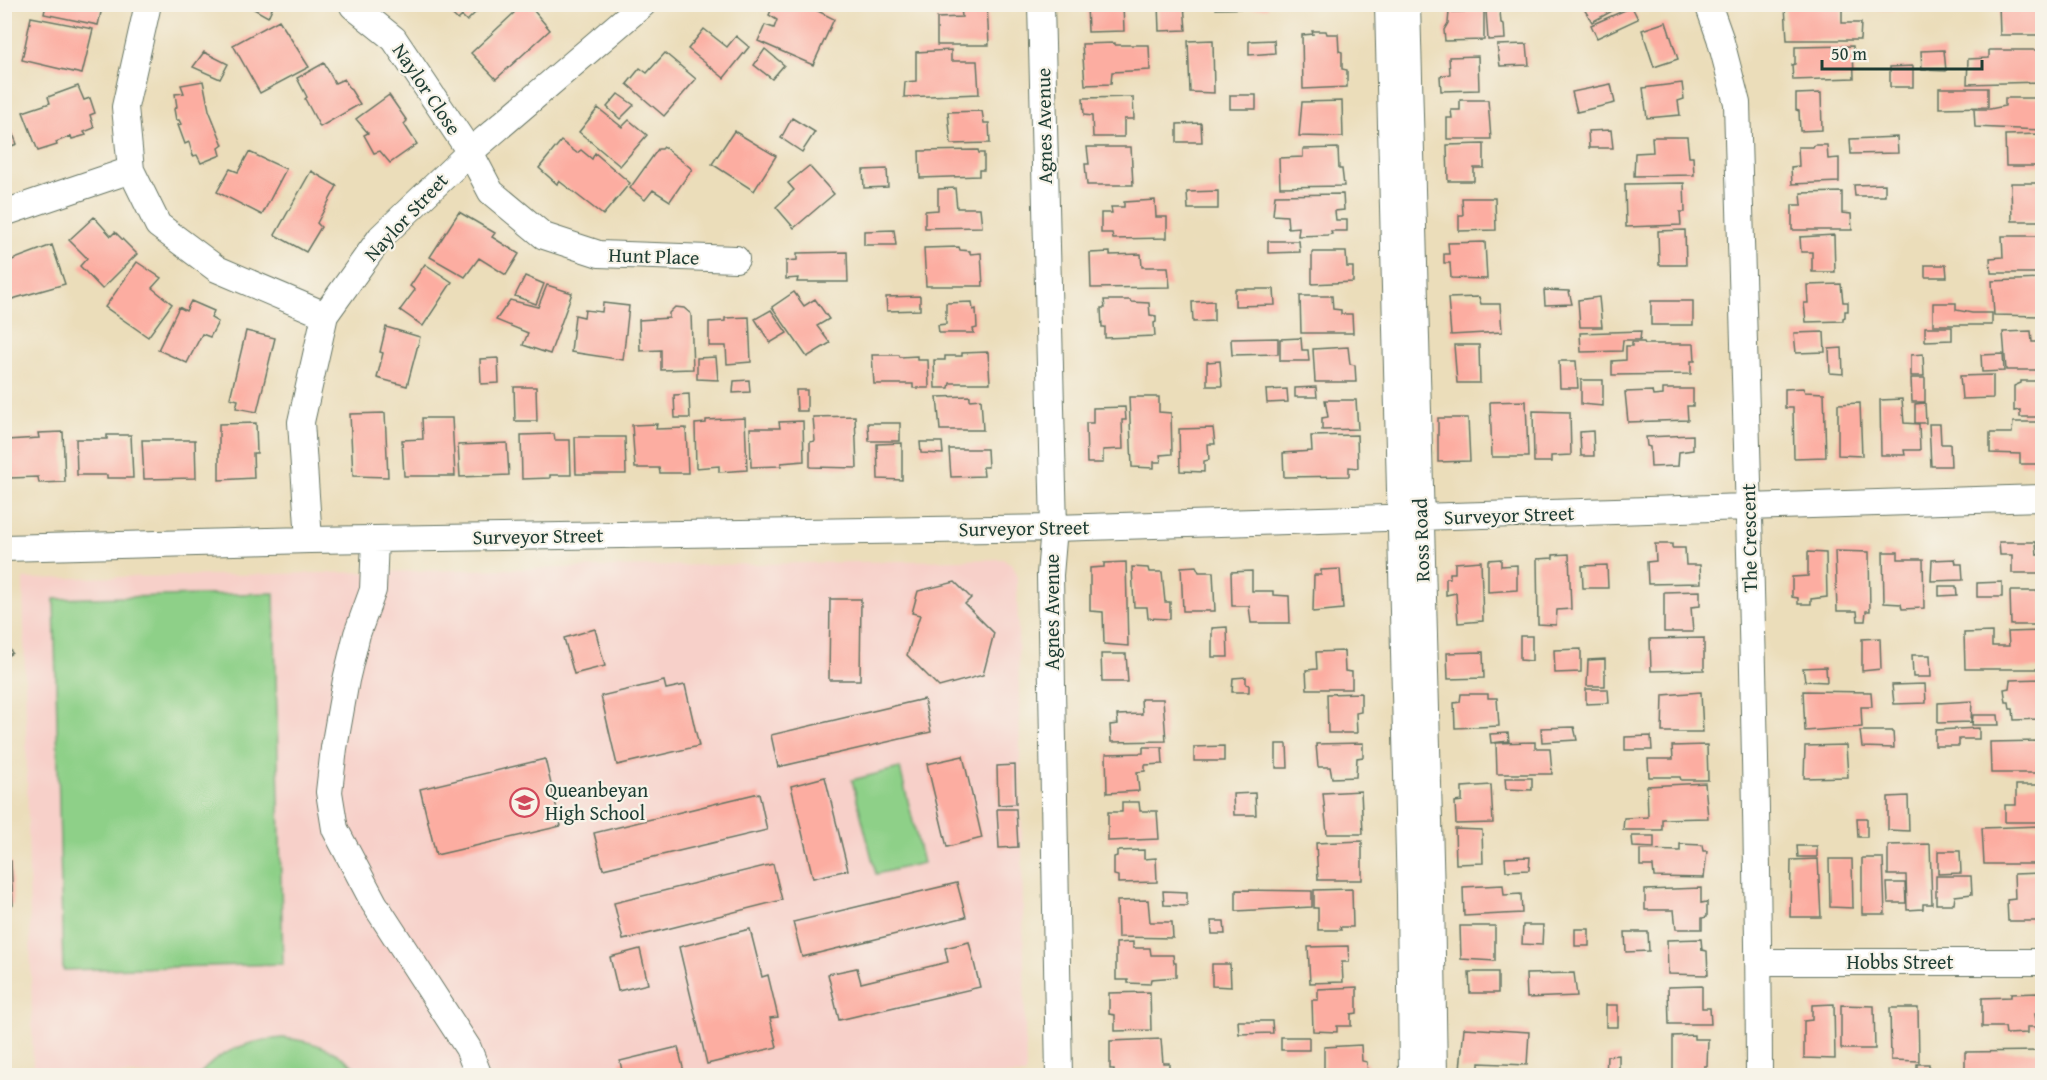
<svg xmlns="http://www.w3.org/2000/svg" width="2047" height="1080" font-family="'Gentium Book Plus',serif">
<style>
.built{fill:#f7d0c9}
.green{fill:#8ed088;stroke:#56865e;stroke-width:1.5}
.building{fill:#fcada1}
.lines{fill:none;stroke-linecap:round;stroke-linejoin:round}
.minor-casing{stroke:#667563;stroke-width:28}
.minor{stroke:#fff;stroke-width:26}
.labels{text-anchor:middle;stroke-width:4.5;stroke-linejoin:round;paint-order:stroke}
.street-label{font-size:20px;fill:#1f3d34;stroke:#f7f3e8}
.poi-label{font-size:20px;fill:#1f3d34;stroke:#f7f3e8;text-anchor:start}
</style>
<rect width="100%" height="100%" fill="#f7f3e8"/>
<filter id="ink" filterUnits="userSpaceOnUse"><feTurbulence type="fractalNoise" baseFrequency=".0167" numOctaves="2"/><feDisplacementMap in="SourceGraphic" scale="12" xChannelSelector="R" yChannelSelector="G"/><feConvolveMatrix kernelMatrix="1 2 1 2 8 2 1 2 1" color-interpolation-filters="sRGB"/></filter>
<filter id="wash" filterUnits="userSpaceOnUse"><feTurbulence type="fractalNoise" baseFrequency=".008" numOctaves="4" result="noise"/><feDisplacementMap in="SourceGraphic" scale="24" xChannelSelector="R" yChannelSelector="G"/><feGaussianBlur stdDeviation="1.35" result="paint"/><feColorMatrix in="noise" values="0 0 0 0 0 0 0 0 0 0 0 0 0 0 0 0 0 1.4 0 .05"/><feComposite in="paint" operator="in"/></filter>
<g filter="url(#wash)">
<rect width="100%" height="100%" fill="#ebddba"/>
<path class="built" d="M1003,559L1012,564L1017,574L1026,1075H33L23,579Z"/>
<path class="green" d="M274,593L283,964L63,970L54,599Z
M900,768L923,863L876,874L852,780Z
M283,1038C315,1041 341,1051 363,1075H199C220,1050 251,1040 283,1038Z"/>
<g id="blocks">
<path class="building" d="M46,4H103L98,25L44,14Z
M245,4H274L268,17Z
M441,4H484L467,21L462,16L458,20Z
M513,4H540L534,11L550,30L496,79L471,53L514,13L510,7Z
M774,4H804L834,19L813,65L758,41L765,25L774,28L777,20L769,15Z
M946,4H987L989,45H937V18L962,17L961,7H946Z
M1087,4H1123L1124,31L1088,32Z
M1158,4H1184L1186,30L1159,31Z
M1216,4H1267L1268,8L1216,9Z
M1592,4H1625L1592,22L1584,9Z
M1822,4L1823,6H1842V23H1861L1860,40H1787L1785,6Z
M1844,4H1894V10L1844,9Z
M1999,4H2042V35H2000Z
M1632,7L1638,19L1597,38L1591,25Z
M1484,11V40L1445,41L1444,30L1448,23L1449,12Z
M1486,11H1500L1501,23L1504,24L1505,39L1488,40Z
M31,17L93,29L82,74L22,60Z
M279,20L309,67L260,93L233,45Z
M1666,22L1678,59L1654,67L1642,30Z
M704,29L727,47L736,36L749,47L724,78L688,49Z
M1312,31H1326L1327,34H1338L1339,51L1342,52V69L1347,70V87L1303,89L1302,35L1313,34Z
M1213,40L1214,93L1190,92L1188,41Z
M1274,40L1275,53L1249,55V41Z
M1115,43V45H1149L1150,70L1112,72L1111,84L1085,85L1082,44Z
M1527,44L1529,65L1500,66L1497,45Z
M1853,46L1854,78L1793,80L1792,65L1795,64V47Z
M765,49L784,65L772,79L754,65Z
M951,50V61H977L979,94L904,97L905,82L916,81V52Z
M1944,50L1946,71L1922,70L1921,51Z
M1989,50H2042V82L1967,84L1968,59L1989,58Z
M204,52L228,64L220,79L193,67Z
M665,53L696,79L664,116L627,84L640,68L647,73Z
M1478,56L1479,90L1441,91L1440,76L1450,74L1449,57Z
M324,63L335,83L344,79L360,104L320,127L305,99L307,97L297,78Z
M1913,66V87H1890V67Z
M203,81L209,110L223,145L219,148L221,155L201,163L197,155L193,156L189,142L185,144L178,125L181,124L179,120H176L174,109L177,107L175,94L184,93L181,85Z
M1682,83L1684,99L1678,101L1680,115L1647,118L1643,88Z
M1611,84L1615,103L1577,112L1572,92Z
M78,86L84,100L90,98L95,113L90,115L94,128L84,132L86,135L72,139L71,136L56,142L57,145L38,151L23,112L50,103L48,97Z
M1939,88H1988V107L1939,108Z
M1821,93L1822,130L1800,131L1799,111L1796,110V94Z
M618,94L634,105L620,119L607,107Z
M389,95L407,121L404,124L417,144L390,163L380,151L374,153L364,135L368,133L356,119Z
M1230,95H1256V109H1230Z
M1133,97L1134,119H1124V137H1093L1092,116L1084,115L1083,98Z
M2005,98H2042V130L1975,127L1974,109H1990L2005,106Z
M1460,100H1488L1491,139H1447V118H1452L1451,110H1460Z
M1342,101L1343,137L1299,136L1302,102Z
M598,108L622,127L629,120L647,135L620,166L579,132Z
M4,111L17,144L4,149Z
M982,111L984,123H989L990,143L951,144L948,112Z
M792,118L815,132L802,152L781,138Z
M1201,123L1202,142H1177V124Z
M1611,130L1613,148H1589L1588,131Z
M734,131L776,156L754,191L712,164Z
M2042,134V166H2006L2005,135Z
M1652,137H1687L1689,157H1693L1694,175L1634,176L1635,153L1653,152Z
M1897,137L1898,153L1851,154L1850,139Z
M561,141L577,153L581,150L592,159L595,153L630,183L603,215L559,181L557,184L539,168Z
M1484,144V168H1474V181H1448L1447,145Z
M1814,145H1827L1828,159L1839,158V182L1792,184L1791,167L1799,166L1798,147H1813Z
M664,147L692,169L670,201L653,190L645,200L630,188L658,149H662Z
M1087,147H1131L1133,185H1087L1085,164H1089Z
M1338,148L1339,169H1342L1344,186L1280,187L1279,158L1303,157V149Z
M978,150L979,153H984V170H979V176L920,178L919,151Z
M249,152L286,169L262,215L217,192L230,169L238,172Z
M809,166L834,194L794,228L776,207L794,190L788,183Z
M887,169L888,187L864,188L863,170Z
M311,171L337,186L317,223L321,227L306,252L275,235Z
M1684,183L1685,212H1680L1681,225L1626,227L1625,184Z
M2011,183H2042V221H2012Z
M1885,184V196H1855L1854,185Z
M955,188L957,208H980L982,227L925,228V211L938,210V189Z
M1218,191V209H1188L1187,192Z
M1842,192V213L1851,214L1852,230H1792V205H1802L1801,193Z
M1343,194L1344,210L1335,211L1336,220H1347V231H1331L1332,234L1327,235L1298,236L1299,227L1288,228L1287,216L1273,215L1275,195Z
M1462,198H1495L1496,230L1459,231V215H1463Z
M1155,200L1156,217H1167V238L1113,239L1112,233H1101V213H1112L1111,207H1124V202Z
M459,212L495,233L492,237L519,254L506,275L479,258L465,277L430,257Z
M94,217L111,236L115,232L137,254L102,289L80,266L87,258L69,240Z
M894,230L896,245H864V231Z
M1685,230L1686,265H1659L1658,231Z
M1834,235L1835,272H1812V252H1801L1800,237Z
M2002,236H2041L2042,273H1991L1990,258L2003,257Z
M1268,241H1299L1300,252L1268,253Z
M1485,242L1487,279L1451,278L1450,263H1444V254H1449L1448,243Z
M52,245L65,284L12,299L4,282V263Z
M959,247L960,250L970,251V254L981,253L983,286H926L924,248Z
M847,252L848,282H797L798,278L786,279V261L797,260V253Z
M1110,252V255L1141,254L1142,267H1168L1170,287L1091,288L1090,253Z
M1312,252H1346L1347,267H1353V282L1312,284Z
M137,262L161,278L152,288L172,304L148,337L105,307Z
M425,264L452,282L423,326L400,310L415,290L410,286Z
M1925,265H1946L1947,277H1925Z
M525,276L544,284L536,304L515,296Z
M2042,279V316L1994,315L1992,281Z
M1841,284L1843,302H1848V311H1845V317L1843,318V321L1806,322L1804,303H1808L1807,285Z
M547,285L572,293L550,354L523,345L528,333L496,320L510,300L538,307Z
M1235,289H1274L1275,305L1235,306Z
M1544,290L1569,291L1572,304L1545,305Z
M794,292L804,306L815,299L829,319L817,326L830,343L807,357L772,307Z
M920,296V310L887,311L886,297Z
M1300,296H1332L1333,309L1341,310V314H1352L1353,333H1301Z
M1479,297L1481,304H1500L1502,332L1451,335L1448,298Z
M1599,297L1602,327H1580L1578,300Z
M1104,300H1130L1131,302L1149,303L1150,315L1156,316V322L1154,323L1155,336L1105,338V327H1102L1101,308H1105Z
M191,301L214,311L211,318L218,322L210,337L202,334L187,363L158,350L179,307L186,311Z
M1214,301V321L1193,322L1192,302Z
M1651,301H1693V325H1651Z
M972,302L973,310L976,309L977,328L973,329L974,333H939L938,325L946,324V303Z
M603,303L629,306L623,360L571,352L575,315L584,317L585,310L602,312Z
M1933,303H1956V310L1972,313H1992V325H1933Z
M675,307L684,308L691,314L693,369L661,370V350L640,351L639,320L669,318V313Z
M771,310L787,333L770,343L755,319Z
M749,317L751,362L727,364L726,346H709V322L725,321V318Z
M386,327L420,337L407,386L377,378L383,353L380,352Z
M1925,327H1952V340L1925,341Z
M246,331L275,338L257,412L236,408L238,400L230,398Z
M1641,331L1640,340H1623L1622,351L1581,352L1580,333Z
M2031,331L2032,342H2042V370H2006L2003,332Z
M1824,332L1825,352L1796,353L1794,333Z
M1278,338V354L1232,355L1231,339Z
M1301,338L1302,350H1308L1309,361H1280V339Z
M1632,342H1644L1645,344H1694L1695,361H1691V374L1612,375V361L1626,360V346H1632Z
M1454,345H1479L1480,383H1457Z
M1348,347L1350,364L1355,365L1356,382H1315L1313,349Z
M1842,348L1843,374L1830,373L1829,349Z
M988,352L990,383H950L949,388H935L934,360H945V356H962V353Z
M1923,354L1924,376H1911V355Z
M2003,354L2004,371L1982,372L1981,355Z
M872,355H899L900,357L917,356V360H928L929,388H913V384H874Z
M716,357L718,380L697,379V358Z
M498,358L499,383L481,384L480,359Z
M1220,361L1222,386H1207V362Z
M1559,361H1576L1578,388H1560Z
M1993,375V398L1962,399L1960,376Z
M1911,378H1925V402H1912Z
M749,380L750,392L733,393L734,381Z
M1581,380H1603V406L1581,404Z
M2021,381H2042V417H2020V410L2014,411V386L2021,383Z
M514,387H536L537,421H515Z
M1316,387L1317,397H1295V388Z
M1803,388L1805,392L1824,393L1826,457L1794,458L1793,408H1785V389Z
M1287,389L1288,402L1267,403L1266,390Z
M1663,389H1693V406H1687L1688,420L1628,422L1625,392L1652,391L1653,396L1663,395Z
M796,390H807V411H797Z
M689,394L690,418H675L674,395Z
M970,396V400L981,399L983,430H940L937,397Z
M1129,397H1159V412L1171,413L1172,454L1160,455L1161,462H1154V468L1132,467Z
M1902,399L1904,423L1919,424L1920,450H1904L1905,455H1881L1880,400Z
M1325,400H1356L1358,429L1322,430V418L1328,417Z
M1526,401L1528,457H1492L1490,402Z
M1860,403L1862,456L1838,455V404Z
M1925,403L1926,423H1915V404Z
M1125,407L1126,420H1122L1123,449L1103,450V463H1087L1086,423H1093V408Z
M1533,411L1570,412L1571,455L1551,456V462H1534Z
M385,413L388,477L353,476L350,414Z
M855,416L857,468L810,467V442L815,441L813,417Z
M422,418H452L455,476H404L402,440L423,439Z
M745,418L747,470L719,472V466L696,468L695,424L706,423V420Z
M1438,418H1468L1470,461L1438,462Z
M803,421L804,461L781,463V466L751,467L750,428H780L779,422Z
M2013,422H2042V464H2020V454L1990,453V433H2012Z
M256,423L257,453H253L254,478L219,480V424Z
M868,423H900V441H869Z
M657,424L656,429L686,428L688,473H660L659,468H635L632,425Z
M1929,424H1940L1941,444H1950L1951,466H1931Z
M1213,428L1215,444H1208L1209,460L1204,461V472L1180,471L1179,429Z
M1593,431L1594,456H1581L1580,432Z
M63,432L65,482L39,483L38,477L9,478L7,440L39,438L38,433Z
M554,434L555,440H570L571,475H550V478L522,479L521,435Z
M107,435H131L133,478H107V475H77L76,439H107Z
M1357,435L1358,468L1349,467V476L1284,477L1283,453L1312,451L1311,436Z
M1693,435V450L1679,452L1678,466L1651,467L1650,447L1647,446L1646,437Z
M575,437H625L626,474H576Z
M142,440H195L196,478L144,479Z
M920,442H942L943,454L921,453Z
M507,443L509,475L460,477L458,445Z
M902,443V480L878,479L877,444Z
M949,449H987L988,467H983L984,476L951,477Z
M1999,542H2036L2037,555H2042V573H2012V555H2000Z
M1655,544H1672V548H1685L1686,565H1700L1701,583L1648,584L1647,562L1656,561Z
M1835,551L1869,552L1870,611H1866L1865,621H1858L1857,611H1837Z
M1808,552L1826,553L1827,597L1811,599V604H1798V598L1792,597V577L1808,576Z
M1883,552H1898V559H1923L1924,608L1902,609L1901,604L1884,603Z
M1569,554L1571,609L1557,610L1556,625L1538,624L1537,559L1553,558V555Z
M1501,559V566L1517,565V590L1488,592V560Z
M1955,559L1956,564H1962L1963,580L1931,581L1932,560Z
M1481,561L1483,621L1458,623L1456,593L1446,595V578H1450V573H1455V563Z
M1126,562L1128,646L1104,644L1103,612L1090,611V568L1104,567V563Z
M1607,565L1608,588H1583L1582,566Z
M1196,566L1199,572H1213L1215,611H1183L1181,567Z
M1132,567L1148,568L1149,572H1162L1165,602H1170V619L1148,618L1147,607H1134Z
M1340,569L1343,609L1313,612L1314,575H1321V570Z
M1252,571V591H1273V595L1289,596L1290,623H1251L1249,606H1232L1231,572Z
M955,582L971,598L965,604L994,633L983,675L939,687L907,655L920,615L912,613L918,591Z
M2002,582V597H1977V583Z
M1939,586H1956L1957,595L1939,596Z
M1700,591V606L1691,607L1693,632H1664V592Z
M2010,591H2042V625H2011Z
M830,599H861L860,680H829Z
M1227,627L1228,657H1212V628Z
M595,629L605,666L574,674L564,638Z
M2042,631V669H1965L1964,633L1992,632V646H2009L2008,632Z
M1520,636H1532V661L1520,660Z
M1704,638V670L1651,671L1650,639Z
M1880,638L1881,669L1862,671V639Z
M4,639L12,653L4,658Z
M1581,649V672L1555,673L1554,650Z
M1344,651L1345,671L1352,672V689H1307L1306,670L1317,669L1316,652Z
M1483,652L1484,678L1448,679L1447,653Z
M1101,654H1126L1128,682H1102Z
M1912,655H1930L1931,677H1913Z
M1605,659V686H1587L1588,660Z
M1826,667L1827,682L1805,681L1803,668Z
M1246,677V684L1249,685V692H1232L1233,678Z
M2042,679V719L2014,720L2013,709H2010L2009,702H2006L2004,689L2009,688L2010,680Z
M664,681L666,689L685,685L699,746L617,765L601,696Z
M1925,684L1926,703L1894,704L1892,685Z
M1586,689H1608L1609,703L1586,704Z
M1803,691L1871,692L1872,707H1861L1862,727L1805,731Z
M1701,692L1703,732H1662L1663,695Z
M1361,693V712L1356,713L1357,733H1328L1327,694Z
M1461,694H1488V698H1497L1499,726L1455,728L1454,703L1460,702Z
M924,699L931,732L778,767L771,735Z
M1141,699H1163L1166,741L1111,742L1110,725L1118,724L1117,715L1142,714Z
M1972,701L1971,722L1938,723V703Z
M1973,715H1998L1999,725H1972Z
M1574,727L1577,740L1542,742L1541,728Z
M1979,728V739H1959V746H1935V730Z
M1860,731H1893L1894,748L1862,747Z
M1508,733L1509,741L1491,743L1490,734Z
M1651,736L1652,750H1625V737Z
M2042,741V773H1991L1990,742Z
M1535,742V748H1550L1552,774H1497L1496,743Z
M1363,743V757L1357,758L1356,777L1332,778L1330,767H1318L1316,744Z
M1276,744H1287L1288,768H1276Z
M1707,745L1708,780H1681L1680,777H1649L1648,759H1673L1672,746Z
M1846,745L1848,777L1804,778L1805,746Z
M1224,746V761H1194V747Z
M1143,747H1162L1163,764L1145,765V771L1137,772L1139,791L1107,793L1106,754L1143,753Z
M963,756L982,838L947,847L927,764Z
M545,759L561,826L436,855L420,789Z
M1015,765L1016,804L998,805L997,766Z
M825,777L848,870L813,878L791,786Z
M1505,778H1532V790L1506,789Z
M1705,783L1708,818L1662,819V830H1623L1624,818L1648,817L1647,786Z
M1491,785L1493,823L1456,824L1455,802L1462,801V787Z
M2016,785H2042V822H2005V805H2016Z
M1361,791L1363,834H1327L1323,793Z
M759,793L767,830L603,869L594,833Z
M1255,793L1256,815H1234L1233,794Z
M1908,796L1909,831L1888,830V797Z
M1122,802H1139L1140,811H1157L1159,839L1108,841V812H1122Z
M997,809H1016L1018,847L999,848Z
M1857,818H1867V837H1858Z
M2042,826V864H1984L1982,828Z
M1455,829L1482,830L1483,863L1456,864Z
M4,831H6L7,856H4Z
M1632,836H1654V848L1633,847Z
M1362,841V880H1318L1316,843Z
M1680,844L1702,845L1703,851H1707L1704,878L1654,877L1653,866H1640V850L1680,851Z
M1930,844L1932,904H1923V909L1907,910L1906,875H1888V845Z
M1797,846H1817V857H1798Z
M1144,850V859L1156,858L1157,882L1118,883V876L1114,875V857L1117,856V851Z
M1938,851H1960L1961,873L1938,874Z
M1530,857L1529,870L1506,871L1505,858Z
M1862,858H1883L1885,914H1862Z
M1818,859L1821,917H1790L1791,860Z
M1829,859H1852L1853,908L1830,907Z
M4,861H11L13,905H4Z
M773,864L782,900L623,940L614,903Z
M2042,873V921H2008L2007,900L2015,899L2014,874Z
M1936,876H1971L1972,894L1955,896L1954,904H1936Z
M957,883L966,917L802,957L793,922Z
M1887,883H1905L1906,903H1888Z
M1503,885L1504,895L1521,894L1522,913L1464,916L1463,887Z
M1701,888V903L1707,902V917L1702,918V929H1676L1674,910H1645V890Z
M1352,889L1353,927H1340L1341,930H1318V908H1314V890Z
M1236,890L1312,891V907L1236,911Z
M1163,891L1187,892V906L1164,905Z
M1148,900L1150,922H1172L1173,938L1118,937L1117,901Z
M1211,921H1224L1225,934H1212Z
M1523,925H1543L1542,945L1522,944Z
M1460,926H1495V961L1461,959Z
M750,929L762,977L768,975L778,1017L770,1018L777,1047L707,1064L679,947Z
M1575,929H1589V946H1575Z
M1625,932H1648L1649,951L1626,952Z
M1701,939L1702,950L1707,951L1708,975L1668,974L1667,940Z
M969,942L980,987L839,1020L828,974L857,968L861,983L948,962L945,948Z
M1133,942V948H1150L1151,955H1173L1174,963H1176V977L1151,979L1150,984L1128,983V980H1116V943Z
M1348,946L1349,962H1342L1343,982L1310,983L1308,947Z
M640,949L648,984L618,991L610,957Z
M1212,964H1230L1231,987L1212,986Z
M1469,972H1498V993H1470Z
M1574,973L1577,996L1527,998L1526,974Z
M1702,986V1008H1710L1711,1024H1669L1668,987Z
M1357,987V1013L1351,1014V1026H1337V1032L1313,1031L1312,1000H1318V989Z
M1150,992L1151,1030L1115,1031V1015L1109,1014V993Z
M2038,993L2040,1014H2035L2037,1027H2027V1033L2006,1034L2005,1027H1982V998L2011,997V994Z
M1834,1004L1835,1059L1804,1058V1021L1812,1020V1005Z
M1606,1005H1618V1027H1606Z
M1841,1005L1874,1006L1875,1049H1841Z
M1890,1008H1918L1919,1061L1891,1060Z
M1238,1021H1272L1273,1033L1239,1034Z
M1464,1028L1529,1032L1527,1065L1479,1063V1069H1460Z
M1694,1035V1039H1708L1707,1066H1704L1703,1075H1673V1036Z
M1281,1037H1309V1050H1281Z
M1161,1039L1163,1063H1169V1076H1114V1069H1110V1041Z
M1361,1045L1362,1061L1367,1062L1368,1076H1324V1047Z
M678,1047L685,1076H623L620,1061Z
M2042,1051V1076H1965V1052Z
M1619,1055V1076H1606L1607,1056Z
M1917,1064H1929V1076H1917Z"/>
</g>
</g>
<g filter="url(#ink)">
<use href="#blocks" fill-opacity="0" stroke="#667563" stroke-width="1.5"/>
<g class="lines">
<defs>
<path id="minor" d="M148,4L125,107L131,170L158,225L217,269L325,315
M1041,4L1054,528L1050,575L1059,1076
M1388,4L1410,895L1412,1076
M1407,4L1431,895L1434,1076
M1708,4L1720,38L1737,103C1746,427 1758,751 1759,1076
M353,6L394,39L470,152L491,192L544,236L599,254L736,259
M4,213L131,170
M375,539L373,590L357,634L346,680L334,748L329,792L335,829L374,903L468,1048L479,1076
M309,540L301,422L325,315L381,237L470,152L643,4
M4,548L309,540L1054,528L2042,498
M1758,962H2042"/>
</defs>
<use href="#minor" class="minor-casing"/>
<use href="#minor" class="minor"/>
</g>
</g>
<defs>
<symbol id="school-ring" viewBox="-11 -11 22 22"><circle r="9.5" fill="#f7f3e8" stroke="#d1495b" stroke-width="1.5"/><path d="M0-5L7-2L0 1L-7-2ZM-4 1L0 2.5L4 1V4Q0 6-4 4Z" fill="#d1495b"/></symbol>
</defs>
<g fill-rule="evenodd">
<use href="#school-ring" x="508" y="786" width="33" height="33"/>
</g>
<g class="labels">
<g class="street-label">
<text transform="translate(427 89) rotate(56)" y="7">Naylor Close</text>
<text transform="translate(1044 126) rotate(-91)" y="7">Agnes Avenue</text>
<text transform="translate(406 217) rotate(-47)" y="7">Naylor Street</text>
<text transform="translate(654 256) rotate(2)" y="7">Hunt Place</text>
<text transform="translate(1509 515) rotate(-2)" y="7">Surveyor Street</text>
<text transform="translate(1024 528) rotate(-1)" y="7">Surveyor Street</text>
<text transform="translate(538 536) rotate(-1)" y="7">Surveyor Street</text>
<text transform="translate(1749 538) rotate(-91)" y="7">The Crescent</text>
<text transform="translate(1421 540) rotate(-92)" y="7">Ross Road</text>
<text transform="translate(1052 612) rotate(-90)" y="7">Agnes Avenue</text>
<text x="1900" y="969">Hobbs Street</text>
</g>
<g class="poi-label">
<text x="545" y="797">Queanbeyan<tspan x="545" dy="23">High School</tspan></text>
</g>
</g>
<rect width="2047" height="1080" fill="none" stroke="#f7f3e8" stroke-width="24"/>
<path d="M1822 60v9h160v-9" fill="none" stroke="#1f3d34" stroke-width="3"/>
<text x="1831" y="60" font-size="18" fill="#1f3d34" stroke="#f7f3e8" stroke-width="4.5" paint-order="stroke">50 m</text>
</svg>
